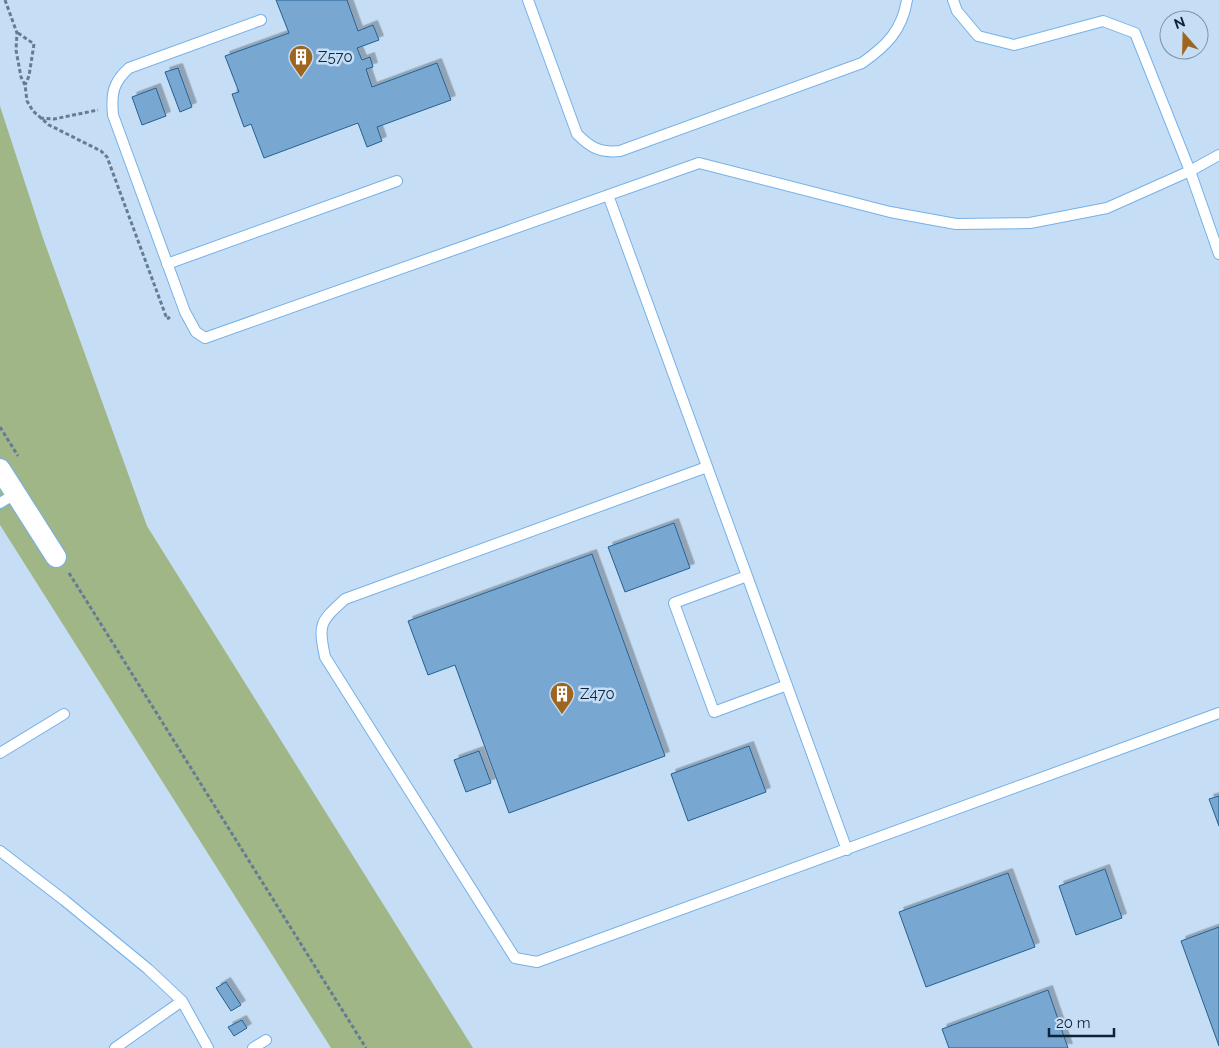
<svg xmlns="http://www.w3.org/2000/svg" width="1219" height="1048" font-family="Raleway,sans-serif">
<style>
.green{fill:#a1b686}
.building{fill:#78a7d2;stroke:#246092;filter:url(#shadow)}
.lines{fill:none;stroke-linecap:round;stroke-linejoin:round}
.lane-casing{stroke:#75b1e8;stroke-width:12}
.street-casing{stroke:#75b1e8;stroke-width:22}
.path{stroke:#657d93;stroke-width:3;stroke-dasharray:4 2.5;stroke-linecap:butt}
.lane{stroke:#fff;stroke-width:10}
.street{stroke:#fff;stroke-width:20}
.labels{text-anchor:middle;stroke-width:5;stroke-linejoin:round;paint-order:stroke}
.poi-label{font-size:15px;fill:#0b2439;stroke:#c6def5;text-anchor:start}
</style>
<defs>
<filter id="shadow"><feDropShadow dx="4.5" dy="-4.5" stdDeviation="0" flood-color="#0004"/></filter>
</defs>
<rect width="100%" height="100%" fill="#c6def5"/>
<path class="green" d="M0,106L43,238L147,526L473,1048H331L0,525Z"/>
<path class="building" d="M276,0H347L358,31L373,25L379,40L357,48L362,60L370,57L373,67L366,69L372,87L437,63L451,100L377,127L382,141L367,147L358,123L264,158L251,124L244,127L232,94L239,92L225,56L289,33Z
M178,68L192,107L180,112L165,72Z
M156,88L166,116L142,125L132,97Z
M674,523L690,568L625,592L608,547Z
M592,554L665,756L509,813L455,665L428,675L408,621Z
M749,746L766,792L688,821L671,774Z
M479,751L491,783L466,792L454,760Z
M1219,796V826L1209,799Z
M1105,869L1122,918L1076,935L1059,886Z
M1008,873L1035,947L926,987L899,912Z
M1219,927V1046L1181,941Z
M226,982L241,1005L231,1011L216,988Z
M1048,990L1068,1048H949L942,1029Z
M242,1020L247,1028L234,1036L228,1027Z"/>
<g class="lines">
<defs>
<path id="lane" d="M528,0L577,134C591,148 600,153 620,151L862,63C886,46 902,31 907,0
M953,0L957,11L978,36L1014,45L1103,21L1135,33L1190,171L1219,254
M261,20L129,68C113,82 111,94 113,115L185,312L196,332L205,338L699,163L890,212L956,224L1030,223L1107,208L1190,171L1219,155
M608,195L847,850
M167,264L397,181
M707,467L345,599C320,622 318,623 325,657L515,958L537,962L1219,713
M0,503L15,494
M747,576L674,603L714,712L787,685
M0,753L64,714
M0,851L64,900L148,969L182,1001L208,1048
M115,1048L182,1001
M253,1048L266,1040"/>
<path id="street" d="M0,469L56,557"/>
</defs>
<use href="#lane" class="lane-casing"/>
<use href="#street" class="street-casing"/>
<path class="path" d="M5,0L17,33L16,50L21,77L25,85L27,101L33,111L49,125L101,151L107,157L167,319L170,317
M18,33L34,44L29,76L25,85
M40,118L54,119L98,110
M0,427L18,456
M69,573L366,1048"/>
<use href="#lane" class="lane"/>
<use href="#street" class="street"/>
</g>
<defs>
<symbol id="building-pin" viewBox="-11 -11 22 30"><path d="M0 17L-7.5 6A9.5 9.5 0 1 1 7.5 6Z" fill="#9d6520" stroke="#c6def5"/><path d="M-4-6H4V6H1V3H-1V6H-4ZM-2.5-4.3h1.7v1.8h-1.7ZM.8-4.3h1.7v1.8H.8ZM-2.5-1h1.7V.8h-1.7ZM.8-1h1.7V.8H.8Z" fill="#fff"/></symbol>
</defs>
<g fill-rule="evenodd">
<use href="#building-pin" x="287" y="43" width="28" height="38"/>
<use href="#building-pin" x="548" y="680" width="28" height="38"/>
</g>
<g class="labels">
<g class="poi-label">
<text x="318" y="62">Z570</text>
<text x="580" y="699">Z470</text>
</g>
</g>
<g transform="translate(1184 35) rotate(340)"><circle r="24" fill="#c6def5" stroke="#7b94aa"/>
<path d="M0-4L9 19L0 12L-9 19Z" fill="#9d6520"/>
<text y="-8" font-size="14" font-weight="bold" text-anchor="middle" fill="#0b2439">N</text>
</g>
<path d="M1049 1028v8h65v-8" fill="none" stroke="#0b2439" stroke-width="2.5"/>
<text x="1056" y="1028" font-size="15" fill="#0b2439" stroke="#c6def5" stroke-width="4" paint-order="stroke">20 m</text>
</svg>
